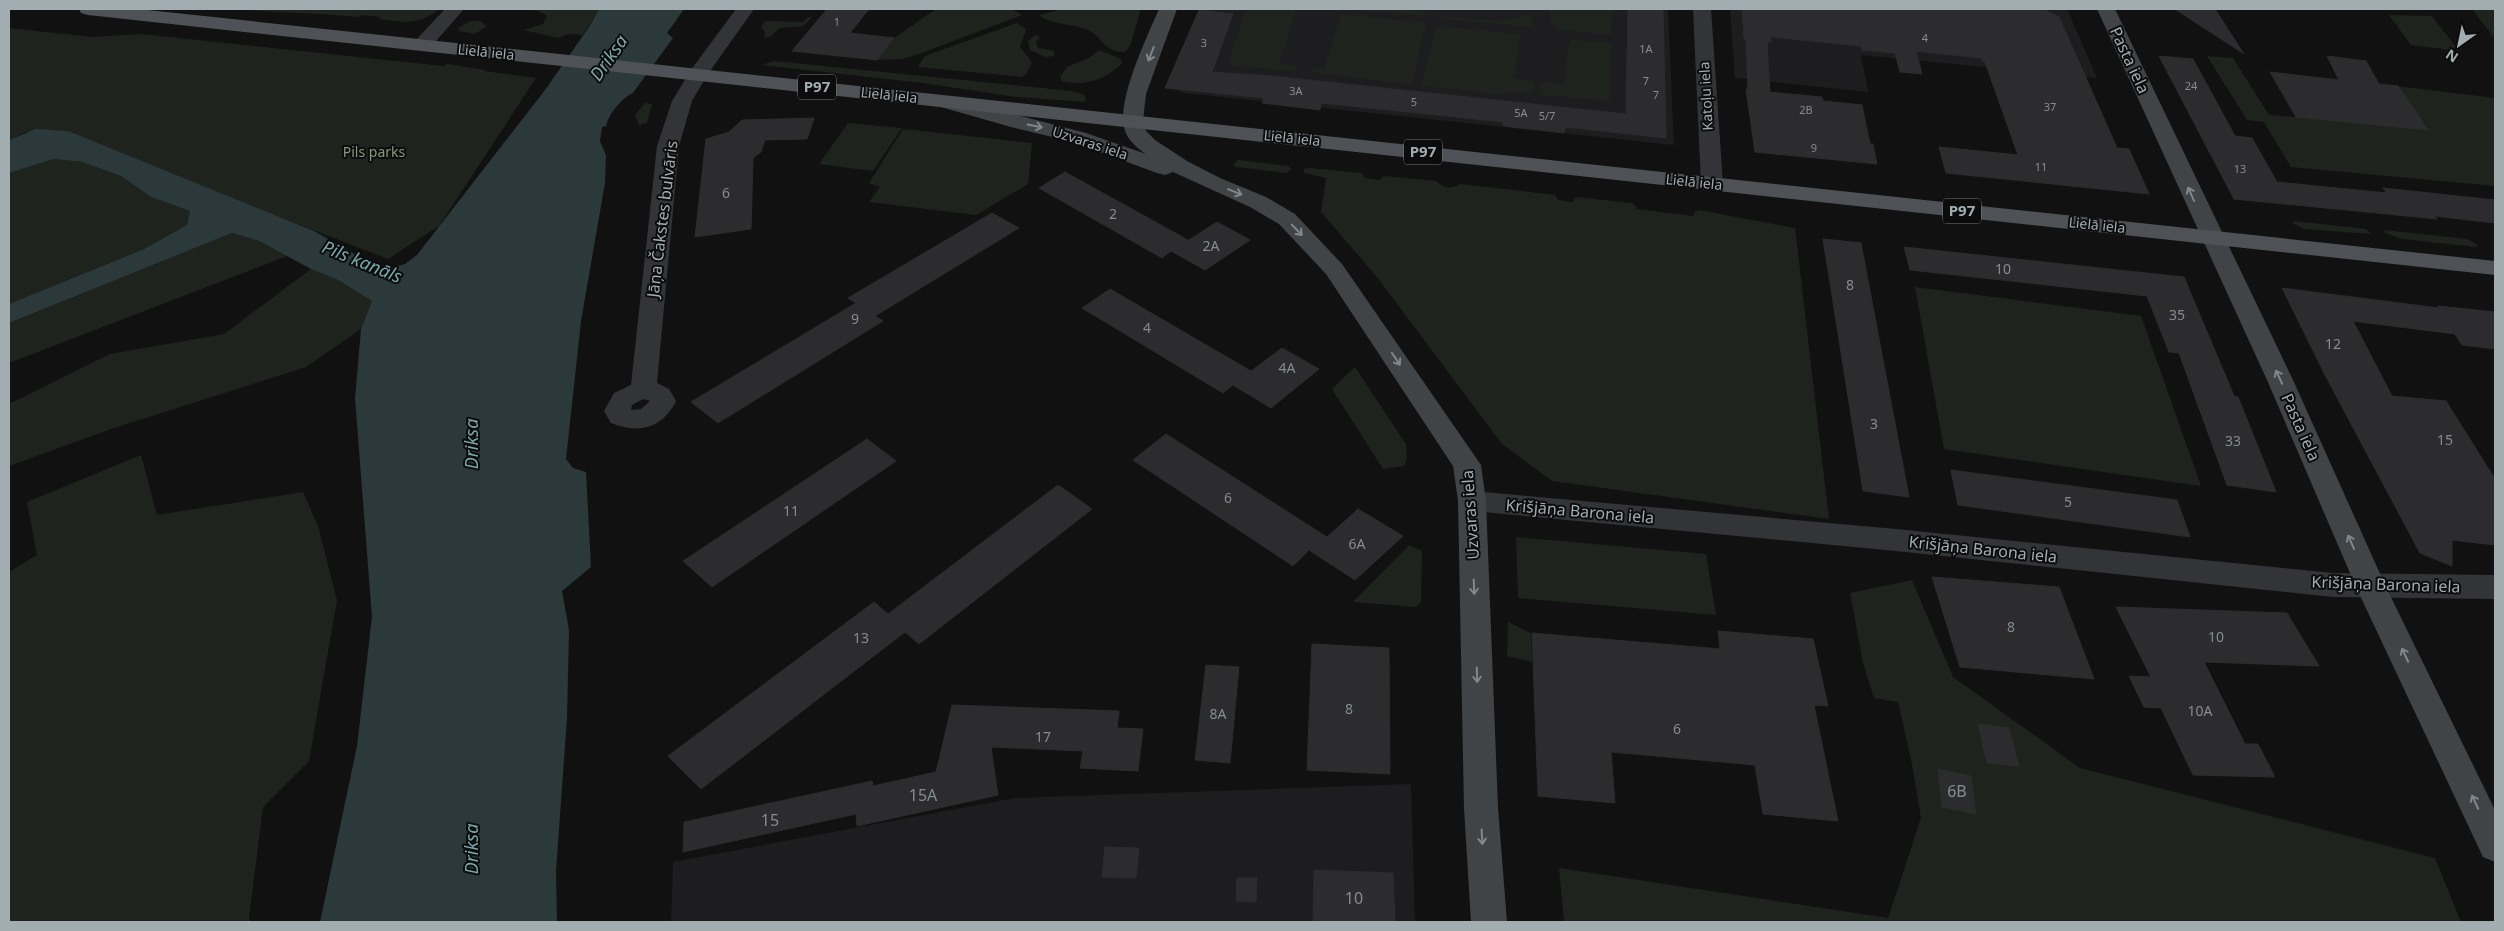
<svg xmlns="http://www.w3.org/2000/svg" width="2504" height="931" font-family="'Noto Sans',sans-serif">
<style>
.built{fill:#1d1d1f}
.green{fill:#1e241d}
.water{fill:#2b393a}
.building{fill:#2c2c2e;stroke:#2b2c2e}
.lines{fill:none;stroke-linecap:round;stroke-linejoin:round}
.minor{fill:#323437;fill-rule:evenodd}
.tertiary{fill:#323437;fill-rule:evenodd}
.secondary{fill:#404447;fill-rule:evenodd}
.primary{fill:#4e5256;fill-rule:evenodd}
.oneway{stroke:#80888d}
.labels{text-anchor:middle;stroke-width:4;stroke-linejoin:round;paint-order:stroke}
.far-number-label{font-size:11px;fill:#848d91}
.far-street-label{font-size:14px;fill:#a2adb2;stroke:#0c0c0d}
.far-park-label{font-size:14px;fill:#849d7a;stroke:#0c0c0d}
.number-label{font-size:14px;fill:#848d91}
.shield{fill:#0c0c0d;stroke:#757d80;stroke-width:1}
.shield-label{font-size:15px;font-weight:bold;fill:#a2adb2}
.street-label{font-size:16px;fill:#a2adb2;stroke:#0c0c0d}
.near-number-label{font-size:16px;fill:#848d91}
.water-label{font-size:18px;font-style:italic;fill:#7aa7ad;stroke:#0c0c0d}
</style>
<rect width="100%" height="100%" fill="#111112"/>
<path class="built" d="M1199,9H1668L1674,145L1184,93L1170,87Z
M1730,9H2067L2097,78L1861,55L1868,92L1735,78Z
M1411,784L1415,922H671L673,862L1015,798Z"/>
<path class="green" d="M235,9H439C419,26 404,22 379,19L381,17L362,15L358,17C317,13 276,13 235,9Z
M527,9H599L583,35L568,34L558,38L524,30L543,24L547,16L539,11Z
M936,9H1011L1022,15L916,55L901,59L877,60L894,38Z
M1062,9H1141L1130,46L1125,52C1105,53 1102,37 1090,31C1074,23 1056,26 1041,17L1040,15Z
M1250,9L1296,10L1279,64L1299,66L1298,69L1293,71L1235,66L1229,61L1245,13Z
M1348,9H1413L1426,13L1425,16Z
M1551,9H1612L1611,35L1561,30C1552,26 1549,19 1551,9Z
M2472,9H2495V39Z
M1341,14L1426,23L1412,83L1407,84L1310,72L1311,68L1324,69Z
M1525,15L1533,16L1532,27L1441,19L1442,16L1500,21Z
M2389,15L2432,16L2459,51L2411,45Z
M808,17H812L803,26L780,28L770,37L764,38L765,32L761,27L765,21L803,22Z
M470,21H480L487,26L475,34L460,31L458,28Z
M1017,23L1026,29L1020,47L1032,62L1026,74L1022,77L918,67L924,57L930,54Z
M1440,26L1520,34L1514,78L1534,81V93L1506,92L1500,94L1421,86L1435,29Z
M9,28L92,37L141,34L443,66L447,64L486,70L484,71L536,78L439,226L388,259L246,204L26,132L9,140Z
M1035,35L1040,37L1036,42L1038,48L1054,51V56L1046,57L1030,50L1028,41Z
M1573,40L1604,42L1611,45L1610,101L1543,95L1539,93L1541,82L1564,84L1569,42Z
M1099,50L1121,59L1122,63C1107,79 1085,87 1062,81L1060,77L1067,67L1089,58Z
M2207,56L2233,58L2269,115L2429,128L2396,86L2495,98V186L2291,167L2264,122L2247,120Z
M774,61L1072,91L1084,95L1086,98L1085,102L1016,97L923,83L761,65Z
M645,103L652,104L647,123L639,125L635,115Z
M848,123L902,128L873,171L819,164Z
M903,129L1032,143L1028,184L976,215L869,202L880,187L869,183Z
M54,159L82,162L121,176L151,197L190,211L187,225L144,249L9,304V173Z
M1238,160L1288,166L1291,169L1287,173L1237,167L1233,165Z
M1309,168L1362,173L1365,178L1379,180L1384,176L1436,181C1446,189 1449,189 1461,184L1555,195L1558,200L1572,202L1576,197L1631,203L1636,206V209L1693,216L1695,211L1699,210L1795,228L1829,519L1552,481L1502,444L1377,277L1321,212L1326,178L1304,173V169Z
M2294,221L2366,229L2371,234L2304,229L2292,223Z
M2384,230L2467,239L2478,245L2476,247L2402,239L2385,233Z
M232,233L259,241L287,256L9,363V323Z
M311,269L338,280L372,301L361,329L306,367L114,428L9,466V404L110,354L224,334Z
M1915,287L2141,316L2201,486L1944,449Z
M1355,367L1406,444L1407,459L1404,466L1383,469L1332,389Z
M141,455L157,515L303,492L318,526L337,600L309,761L263,807L249,917L251,922H9V572L37,555L27,502Z
M1516,537L1706,554L1716,615L1518,598Z
M1409,545L1422,551L1421,602L1416,607L1353,602Z
M1912,580L1953,677L2080,768L2435,858L2461,922H1564L1559,868L1888,918L1921,818L1912,764L1898,702L1874,698L1863,663L1850,593Z
M1508,622L1531,633L1532,662L1507,656Z"/>
<path class="water" d="M599,9H684L667,33L673,38L633,93C621,99 609,113 606,126L602,127L600,141L606,155L605,183L581,321L566,459L573,468L586,472L591,567L562,591L569,630L567,718L556,871L557,922H320L357,746L372,617L355,398L361,329L372,301L338,280L311,269L259,241L232,233L9,323V304L144,249L187,225L190,211L151,197L121,176L82,162L54,159L9,173V140L36,129L68,131L314,231L376,266L390,268L405,264L417,255L545,90L589,27Z"/>
<path class="building" d="M827,9H869L850,33L894,38L877,60L792,51Z
M1628,9H1663L1666,138L1565,127L1564,133L1503,126L1504,122L1321,103L1320,110L1262,103L1264,98L1165,88L1199,10L1233,14L1212,72L1272,76L1626,114Z
M1742,9H2043L2059,17L2117,148L2129,149L2149,194L1946,173L1939,147L2018,155L1985,62L1982,61L1981,58L1916,51L1922,74L1900,72L1895,53L1862,50L1861,46L1771,37V42H1767L1770,92L1822,97L1823,101L1862,105L1870,144H1873L1877,164L1755,152L1746,89H1748L1746,40L1744,39Z
M2175,9H2215L2244,54Z
M2159,56L2193,59L2235,136L2252,138L2277,182L2387,193L2383,188L2495,200V223L2434,216L2437,219L2234,199Z
M2327,56L2366,61L2379,84L2398,86L2429,130L2296,117L2270,72L2339,80Z
M814,118L807,139L765,140L761,152L753,158L751,229L695,237L706,139L729,132L742,120Z
M1065,172L1188,240L1181,245L1217,222L1250,240L1205,270L1171,251L1162,258L1039,188Z
M992,213L1019,228L875,316L883,321L718,423L691,402L856,303L848,298Z
M1823,239L1861,243L1909,497L1863,491Z
M1904,247L2184,277L2234,396L2238,397L2276,492L2227,485L2179,353L2169,352L2147,296L1910,270Z
M2282,288L2439,308L2438,306L2495,312V349L2462,345L2455,334L2353,321L2392,396L2446,401L2495,479V545L2452,540V566L2420,553L2325,375Z
M1110,289L1251,371L1282,348L1319,369L1271,408L1233,385L1223,393L1082,308Z
M1166,434L1327,537L1358,509L1403,536L1355,580L1309,550L1293,566L1133,460Z
M867,439L896,461L712,587L683,561Z
M1951,470L2177,500L2190,537L1958,505Z
M1058,485L1092,509L919,644L905,632L701,789L668,756L874,602L888,614Z
M1932,577L2059,587L2094,679L1960,667Z
M2116,607L2287,613L2319,666L2204,662L2245,744H2258L2275,777L2193,775L2161,708L2144,707L2129,676L2151,677Z
M1718,631L1813,639L1828,706L1814,705L1838,821L1763,814L1755,765L1611,752L1615,803L1538,796L1532,633L1720,649Z
M1312,644L1389,648L1390,774L1307,770Z
M1206,665L1239,667L1230,763L1195,760Z
M952,705L1119,711L1117,728L1143,729L1138,771L1080,768L1083,751L991,747L998,795L857,826L856,814L683,852L684,822L872,781L873,786L936,772Z
M1978,724L2009,728L2019,766L1987,763Z
M1938,769L1971,776L1976,814L1942,807Z
M1105,847L1139,848L1136,878L1102,877Z
M1314,870L1393,873L1395,922H1313Z
M1237,878H1257L1256,902L1236,901Z"/>
<g class="lines">
<path class="minor" d="M445,9H464L429,49H415L412,45L415,41Z
M1693,9H1711L1723,184L1720,189L1712,191L1704,189L1701,184Z
M698,68L705,70L708,74L692,101L679,146L657,383L669,389L676,401C662,429 638,434 611,423L604,411L614,393L631,385L657,146L672,101L691,70ZM643,399L650,401L641,409L631,410L632,405Z
M1472,491L1896,529L2333,573L2495,575V599L2333,597L1896,551L1472,511L1462,508L1458,501L1462,494Z"/>
<path class="tertiary" d="M736,9H754L705,78L698,80L691,78L688,74Z"/>
<path class="secondary" d="M1159,9H1177L1146,94L1143,121L1146,131L1155,140L1187,161L1220,178L1266,197L1295,214L1342,264L1481,465L1486,501L1498,808L1507,922H1471L1464,808L1458,501L1453,466L1326,274L1279,224L1250,207L1173,172L1165,175L1157,173L1073,142L1011,127L934,105L931,101L934,97L941,95L1086,133L1146,154C1138,149 1128,140 1125,131C1115,103 1147,37 1159,9Z
M2097,9H2115L2293,380L2386,587L2495,810V862L2483,857L2356,587L2267,380Z"/>
<path class="primary" d="M79,9H138L2495,261V275L88,15L81,13Z"/>
</g>
<defs><path id="oneway-shaft" d="M-6 0H5M1.5-3L5.5 0L1.5 3" fill="none" stroke-width="1.6" stroke-linecap="round" stroke-linejoin="round" transform="scale(1.25)"/></defs>
<g class="oneway">
<use href="#oneway-shaft" transform="translate(1151 54) rotate(111)"/>
<use href="#oneway-shaft" transform="translate(1035 126) rotate(11)"/>
<use href="#oneway-shaft" transform="translate(1235 192) rotate(22)"/>
<use href="#oneway-shaft" transform="translate(2191 194) rotate(-114)"/>
<use href="#oneway-shaft" transform="translate(1297 230) rotate(46)"/>
<use href="#oneway-shaft" transform="translate(1396 359) rotate(56)"/>
<use href="#oneway-shaft" transform="translate(2279 377) rotate(-115)"/>
<use href="#oneway-shaft" transform="translate(2351 542) rotate(-114)"/>
<use href="#oneway-shaft" transform="translate(1474 587) rotate(88)"/>
<use href="#oneway-shaft" transform="translate(2405 655) rotate(-115)"/>
<use href="#oneway-shaft" transform="translate(1477 675) rotate(88)"/>
<use href="#oneway-shaft" transform="translate(2475 802) rotate(-115)"/>
<use href="#oneway-shaft" transform="translate(1482 837) rotate(87)"/>
</g>
<g class="labels">
<g class="far-number-label">
<text x="837" y="26">1</text>
<text x="1925" y="42">4</text>
<text x="1204" y="47">3</text>
<text x="1646" y="53">1A</text>
<text x="1646" y="85">7</text>
<text x="2191" y="90">24</text>
<text x="1296" y="95">3A</text>
<text x="1656" y="99">7</text>
<text x="1414" y="106">5</text>
<text x="2050" y="111">37</text>
<text x="1806" y="114">2B</text>
<text x="1521" y="117">5A</text>
<text x="1547" y="120">5/7</text>
<text x="1814" y="152">9</text>
<text x="2041" y="171">11</text>
<text x="2240" y="173">13</text>
</g>
<g class="far-street-label">
<text transform="translate(486 52) rotate(6)" y="5">Lielā iela</text>
<text transform="translate(889 95) rotate(6)" y="5">Lielā iela</text>
<text transform="translate(1706 96) rotate(-93)" y="5">Katoļu iela</text>
<text transform="translate(1292 138) rotate(6)" y="5">Lielā iela</text>
<text transform="translate(1090 143) rotate(18)" y="5">Uzvaras iela</text>
<text transform="translate(1694 182) rotate(6)" y="5">Lielā iela</text>
<text transform="translate(2097 225) rotate(6)" y="5">Lielā iela</text>
</g>
<g class="far-park-label">
<text x="374" y="157">Pils parks</text>
</g>
<g class="number-label">
<text x="726" y="198">6</text>
<text x="1113" y="219">2</text>
<text x="1211" y="251">2A</text>
<text x="2003" y="274">10</text>
<text x="1850" y="290">8</text>
<text x="2177" y="320">35</text>
<text x="855" y="324">9</text>
<text x="1147" y="333">4</text>
<text x="2333" y="349">12</text>
<text x="1287" y="373">4A</text>
<text x="1874" y="429">3</text>
<text x="2445" y="445">15</text>
<text x="2233" y="446">33</text>
<text x="1228" y="503">6</text>
<text x="2068" y="507">5</text>
<text x="791" y="516">11</text>
<text x="1357" y="549">6A</text>
<text x="2011" y="632">8</text>
<text x="2216" y="642">10</text>
<text x="861" y="643">13</text>
<text x="1349" y="714">8</text>
<text x="2200" y="716">10A</text>
<text x="1218" y="719">8A</text>
<text x="1677" y="734">6</text>
<text x="1043" y="742">17</text>
</g>
<g class="shield">
<rect x="798" y="74.5" width="38" height="25" rx="4"/>
<rect x="1404" y="139.5" width="38" height="25" rx="4"/>
<rect x="1943" y="198.5" width="38" height="25" rx="4"/>
</g>
<g class="shield-label">
<text x="817" y="92">P97</text>
<text x="1423" y="157">P97</text>
<text x="1962" y="216">P97</text>
</g>
<g class="street-label">
<text transform="translate(2130 60) rotate(65)" y="6">Pasta iela</text>
<text transform="translate(662 219) rotate(-83)" y="6">Jāņa Čakstes bulvāris</text>
<text transform="translate(2301 427) rotate(66)" y="6">Pasta iela</text>
<text transform="translate(1580 511) rotate(5)" y="6">Krišjāņa Barona iela</text>
<text transform="translate(1470 515) rotate(-94)" y="6">Uzvaras iela</text>
<text transform="translate(1983 549) rotate(6)" y="6">Krišjāņa Barona iela</text>
<text transform="translate(2386 584) rotate(2)" y="6">Krišjāņa Barona iela</text>
</g>
<g class="near-number-label">
<text x="1957" y="797">6B</text>
<text x="923" y="801">15A</text>
<text x="770" y="826">15</text>
<text x="1354" y="904">10</text>
</g>
<g class="water-label">
<text transform="translate(609 58) rotate(-55)" y="6">Driksa</text>
<text transform="translate(362 262) rotate(22)" y="6">Pils kanāls</text>
<text transform="translate(472 444) rotate(-90)" y="6">Driksa</text>
<text transform="translate(472 849) rotate(-90)" y="6">Driksa</text>
</g>
</g>
<rect width="2504" height="931" fill="none" stroke="#a2adb2" stroke-width="20"/>
<g transform="translate(2459 45) rotate(213)" stroke="#0c0c0d" stroke-width="4" paint-order="stroke">
<path d="M0-4L9 19L0 12L-9 19Z" fill="#a2adb2"/>
<text y="-8" font-size="14" font-weight="bold" text-anchor="middle" fill="#a2adb2">N</text>
</g>
</svg>
